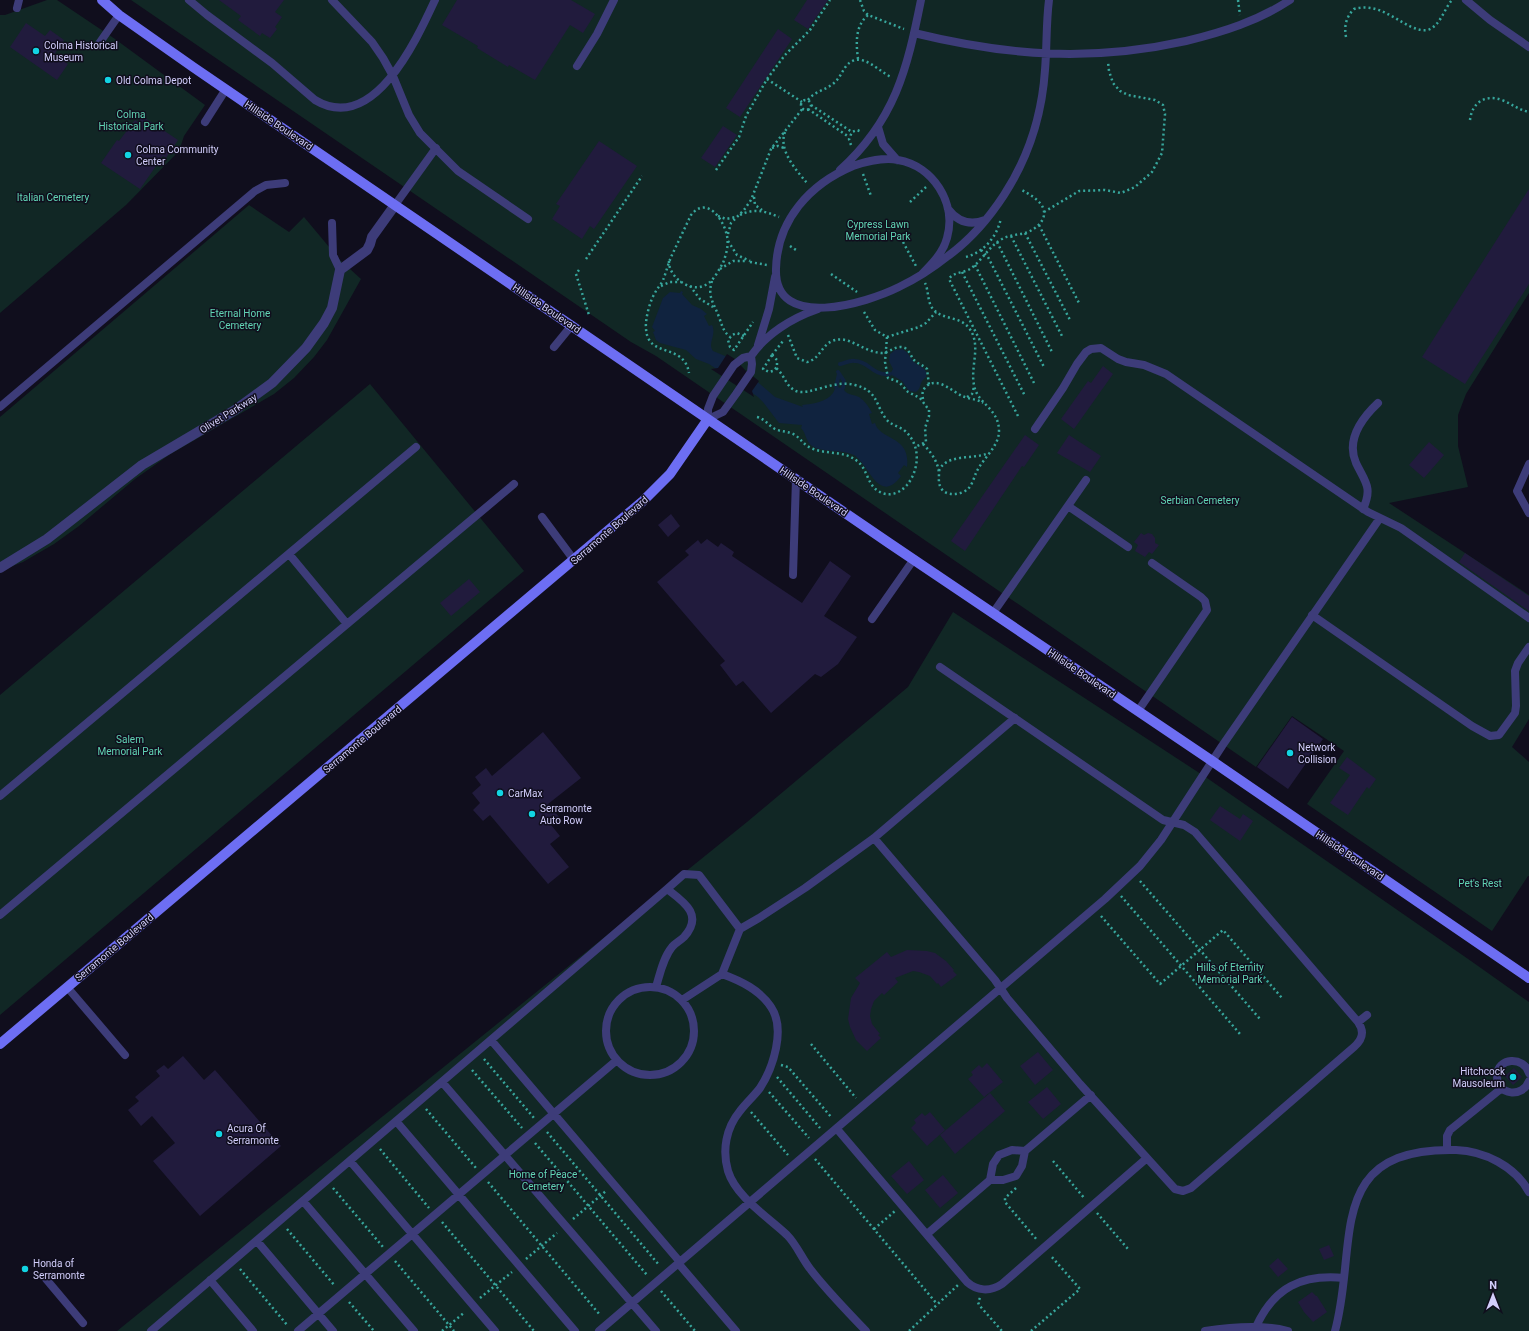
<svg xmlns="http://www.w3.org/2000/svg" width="1529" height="1331" font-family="Roboto,sans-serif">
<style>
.green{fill:#112725}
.water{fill:#10233f}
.pier{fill:#100e1d}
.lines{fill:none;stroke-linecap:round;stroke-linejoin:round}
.stream{stroke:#10233f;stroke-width:4}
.building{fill:#211b3d}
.path{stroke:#37a69c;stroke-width:2.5;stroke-dasharray:2 3;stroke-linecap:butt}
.lane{stroke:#3d3c79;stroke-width:8}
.street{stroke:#3d3c79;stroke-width:10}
.secondary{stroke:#6d6ef3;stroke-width:10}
.poi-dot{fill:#12d4e3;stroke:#100e1d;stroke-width:1.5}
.labels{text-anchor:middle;stroke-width:3;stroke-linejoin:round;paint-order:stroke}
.poi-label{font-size:10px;fill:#d2cefb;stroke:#100e1d;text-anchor:start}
.park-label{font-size:10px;fill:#61d4b4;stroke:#100e1d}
.street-label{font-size:10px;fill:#d2cefb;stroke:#100e1d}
</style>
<rect width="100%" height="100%" fill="#100e1d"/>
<path class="green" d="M47,0H57L115,39L205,105L184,136L179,151L126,205L0,313V15H5Z
M131,0H1529V293L1466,394L1458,415V446L1468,487L1389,503L1529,595V719L1512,747L1529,762V876H1528L1492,931L1307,804L1344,751L1292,716L1256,767L656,356L631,342Z
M249,205L289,232L304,217L340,260L361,279L327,340L314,357L294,378L274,394L169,455L135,479L79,526L54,544L23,562L0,571V417Z
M370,384L524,571L0,1015V695Z
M953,612L1207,778L1471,961L1529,1002V1331H117L747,822L908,687Z"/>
<path class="water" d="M681,291L683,292L682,294L692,305L701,309L707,314L704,316L709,326L712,325C717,335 707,343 713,351L730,358L775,397L803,407L802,405C812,404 827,402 833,393C834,391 835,389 836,387L843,388C846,395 852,394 859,397C865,401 869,407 872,413L869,414L872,424L875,423C880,441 911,435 907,467L904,465L898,473L901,476C879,506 869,464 854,455C841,449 823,453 812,446C806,442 806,433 801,428L802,425L779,423L763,402L758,397L709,364L696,359L686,350L660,343L656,340L653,332L655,331L652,327L663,298L670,292L680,293Z
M902,349C908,352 909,356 913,361C918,367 928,366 926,377L922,381L919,389L916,392L909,391L902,381L890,374L893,369L889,361L890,354L895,350Z"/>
<path class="pier" d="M727,354L735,359L745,370L759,381L752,391L754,397L711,369L718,368Z"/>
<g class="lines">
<path class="stream" d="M840,364C845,363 850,360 855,361C869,361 872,376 890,374
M838,372L844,381L843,388
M836,387L839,374"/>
</g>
<path class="building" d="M219,0H284L275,12L282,17L275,27L277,29L270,38L262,33L260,36L238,20L241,16Z
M457,0H571L595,14L583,33L570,25L535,80L509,65L508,67L477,48L478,46L442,25Z
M807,0H828L808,29L794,20Z
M26,23L45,36L50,30L64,40L54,55L68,64L57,80L10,47Z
M778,29L792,39L740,117L726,108Z
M142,116L178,140L166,158L163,156L140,189L101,163L117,140L119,141L135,120L138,122Z
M723,126L737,135L715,167L701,158Z
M599,141L637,166L594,229L590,226L582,239L552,219L560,206L556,204Z
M1529,189V284L1465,384L1422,357Z
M1103,366L1113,374L1074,429L1061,419L1088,381L1091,383Z
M1025,435L1039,445L1024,467L1022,466L965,551L951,541Z
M1069,435L1101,456L1090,472L1057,453Z
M1429,442L1444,455L1424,478L1409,465Z
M671,514L680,526L668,537L658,525Z
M1141,533L1144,535L1148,533L1152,534L1155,538V543L1159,545L1152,554L1149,552L1145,557L1135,551L1138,545L1134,542Z
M707,539L718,547L721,543L734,552L732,556L802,603L830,561L851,576L824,616L857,637L838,664L821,677L815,674L771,713L743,681L736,686L720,665L725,661L657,582L689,555L685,551L698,540L701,544Z
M1465,553L1529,596V611L1459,562Z
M469,579L480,592L451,616L440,603Z
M1292,717L1323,739L1288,789L1257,767Z
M543,732L581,778L548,804L560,818L551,825L560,836L550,844L569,867L548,884L490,815L483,821L473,810L480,803L472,793L481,785L475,777L486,768L492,776Z
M1347,757L1376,779L1369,789L1367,787L1348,815L1330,803L1350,775L1339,768Z
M1220,806L1240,819L1243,814L1253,821L1240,841L1210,820Z
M907,950L927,951L935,953L946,961L954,970L953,971L957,975L941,987L938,983L937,984L930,976L919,972L913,971L895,978L898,982L884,995L882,993L874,1001L871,1009L870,1016L872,1024L880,1034L878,1035L881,1038L867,1051L856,1040L850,1027L848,1019L851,998L860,983L855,978L887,952L891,957Z
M1038,1052L1053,1070L1035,1085L1020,1066Z
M183,1056L204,1080L215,1070L281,1146L200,1216L153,1161L175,1143L152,1116L141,1126L128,1110L139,1101L135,1097L160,1076L156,1071L164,1065L168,1069Z
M987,1063L1003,1082L984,1097L968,1079L973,1075L971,1072L979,1065L982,1068Z
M1514,1068L1522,1077L1513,1085L1505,1076Z
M1047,1087L1061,1104L1043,1119L1028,1102Z
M990,1093L1005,1111L955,1154L940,1135Z
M930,1112L945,1130L927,1146L911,1128L916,1123L914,1120L922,1113L925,1116Z
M909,1161L924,1180L907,1194L891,1176Z
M943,1175L958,1193L940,1208L925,1190Z
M1329,1245L1334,1256L1324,1260L1319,1249Z
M1278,1258L1288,1269L1278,1277L1269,1266Z
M1312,1292L1316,1296H1317L1327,1312L1313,1322L1304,1312L1298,1302Z"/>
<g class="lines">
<path class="path" d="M860,0L864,11L868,15L904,29
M1238,0L1240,15
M1346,37C1344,26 1346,17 1354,9C1384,0 1406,33 1427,30C1440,27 1444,9 1452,0
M858,59C856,43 855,26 868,15
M767,79L802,102
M808,100C815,91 826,90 834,83C840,78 842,71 847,65C861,50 878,71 891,77
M801 105a5 5 0 1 1 10 0a5 5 0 1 1-10 0Z
M811,105L852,132
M808,109L849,137
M1470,120C1472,102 1486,94 1502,100C1512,104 1519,110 1529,112
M785,132C778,150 796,170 807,183
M851,145L849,139L852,132L857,130L862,132
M772,148L778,146L784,148
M716,170L739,137L746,116L767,79L785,55L810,30L830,0
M863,174L871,196
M754,197L755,205L762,210
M910,202L926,187
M1044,212L1079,191L1105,190L1121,193L1135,187L1152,172L1162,153L1165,114L1163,105L1155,100L1128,95L1120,91L1113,83L1109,71L1108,62
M740,215C754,208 765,211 779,217
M718,216L726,219L736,217
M1039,225L1080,305
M1025,233L1070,320
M728,234L731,223L744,210L751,200L771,149L803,108
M1011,236L1062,336
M728,241L737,255L750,261
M903,242L916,266
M997,242L1052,352
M790,246L796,250
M981,250L988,257L1044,367
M966,257C984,252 997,237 1001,218
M586,259L642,176
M669,261C668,276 689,292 703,286C713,283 718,271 723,263C726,255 729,245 727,236C724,220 707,195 691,215L671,257C668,264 666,273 663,280C661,285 657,288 655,293C650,300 645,320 646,328C647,359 684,342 689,373
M750,262L767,265
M975,265L1034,383
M720,269L733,261H745
M579,270L576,274L589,315
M962,272L1025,396
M831,274L857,292
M712,281C707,297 714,303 719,317C722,325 723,331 730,337
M661,286L670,282H681
M690,286L700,299L713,307
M864,312L875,330L887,337L919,327L926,323L936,312
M788,335L797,358L807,362C820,359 821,346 832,341C849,334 862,352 882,353C890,353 896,344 905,348C910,351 911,357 914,360C918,364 923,365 927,369L929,385
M744,336L737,333L732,335L728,340L730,347L734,350L753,322
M887,337L885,362L888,378L899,382L908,392L920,398L929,410V416L925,428L926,442L915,447
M772,355L777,360V367L773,371L769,372L763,369Z
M772,355L783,341
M967,397L972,394L974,387
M923,399C922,394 922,389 928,385C939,378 952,391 962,396C969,399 977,399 983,403
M1018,416L949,279C953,272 964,273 970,269C982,261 989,246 1002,239C1009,235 1017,235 1025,233C1038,229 1051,216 1040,203C1035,197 1027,193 1020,189
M757,417C765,419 768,425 775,429C781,432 789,431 795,435C801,439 804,445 811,448C826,455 844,450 857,461C868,469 867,486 880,492C890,497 900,493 907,485C920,469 921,444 904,430C898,426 891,425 886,419C875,404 878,391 855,385C834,379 810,396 796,391C785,386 785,375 776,368
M923,444C931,452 938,462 939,473C939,478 938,483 941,488C946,497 961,495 968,489C972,485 974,478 976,473C982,459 999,447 999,431C999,408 977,404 974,385C970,366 982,345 969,328C960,316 942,320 933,309C927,302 929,291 925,283
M939,471C945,454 973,459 986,454
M1140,881L1260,1019
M1121,896L1240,1034
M1101,916L1160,984L1223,930L1282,998
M811,1044L856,1098
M484,1059L534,1118
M781,1065L788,1067L832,1118
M472,1070L522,1128
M777,1077L820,1128
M769,1092L809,1138
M426,1109L476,1168
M751,1112L788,1155
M547,1132L659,1265
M535,1143L647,1275
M380,1149L429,1208
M815,1159L937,1304
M1053,1161L1085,1199
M488,1182L600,1315
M333,1188L383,1247
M1016,1188L1005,1198V1202L1037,1240
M1097,1213L1128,1249
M573,1219L606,1191
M442,1222L534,1331
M287,1229L335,1286
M874,1229L895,1211
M526,1259L557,1233
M395,1261L454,1331
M240,1269L288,1326
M661,1291L695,1331
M480,1298L512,1272
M980,1298L978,1302L979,1305L1002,1331
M349,1302L374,1331
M442,1331L465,1312
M909,1331L958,1285
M1031,1331L1080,1289L1051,1256"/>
<path class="lane" d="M189,0L207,15L272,63L315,100C373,135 416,41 435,0
M332,0L372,42L383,58L393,76L409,115L420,133L458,171L528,219
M1466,0L1490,20L1529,47
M17,8L19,0
M914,33C1008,56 1091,62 1186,41C1223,32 1258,21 1290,0
M98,45L119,15
M577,66L597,34L614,0
M205,122L226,89
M878,127L883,144L897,160
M840,170C895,120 907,70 921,0
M395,205L436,148
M948,209C958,222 970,226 985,220
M332,223L333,255L340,270
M921,275C932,264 943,253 947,238C957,203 933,166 898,160C883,157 868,161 853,166C810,184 777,220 776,269C774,332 867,303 899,287C916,279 933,268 948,256C970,240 989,218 1004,195C1028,158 1042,115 1045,70C1047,47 1046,23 1049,0
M758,345L769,309L775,277
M554,347L572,325
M751,356L743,358L734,365L713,396L708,409V419L723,412L736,394L751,372L752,364L751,356C766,334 792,318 818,309
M0,407L255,191L266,185L285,183
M1035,429L1063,388L1077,364L1086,352L1091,349L1101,348L1118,359L1126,362L1144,365L1166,374L1368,512L1401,528L1529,618
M1529,464L1517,491L1529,513
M1068,506L1128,547
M1363,509C1373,487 1365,482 1356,463C1346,440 1362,418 1378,403
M542,517L574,560
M289,554L347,624
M793,575L796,479
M993,613L1086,480
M1312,615L1472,726L1490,736L1499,735L1515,713L1516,706L1515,671L1518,663L1529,647
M872,619L914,559
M1138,711L1207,610L1205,601L1201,597L1152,563
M0,796L416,447
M874,838L995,980L1007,998L1080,1084L1175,1189L1183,1191L1191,1188L1354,1047C1362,1040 1365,1032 1358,1022L1195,832L1184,825L1163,820L940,667
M0,915L514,484
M67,987L125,1055
M656,987C660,974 663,958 672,947C675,943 680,941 684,937C704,915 684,902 667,889L684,874L699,875L740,929
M606 1031a44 44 0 1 1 88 0a44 44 0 1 1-88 0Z
M682,1000L722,974
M1358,1022L1367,1015
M491,1040L680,1262
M1529,1073C1524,1056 1497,1057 1497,1076C1497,1096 1523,1098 1529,1081
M442,1082L656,1331
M396,1121L575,1331
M837,1129L967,1282C977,1291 990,1292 1002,1284L1147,1158
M1447,1150V1136L1450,1130L1502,1088
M350,1161L495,1331
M990,1180H1003L1016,1176L1022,1166L1025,1151L1091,1095
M303,1201L414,1331
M927,1234L990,1180L993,1164L999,1155L1012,1150L1025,1151
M257,1241L333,1331
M678,1263L736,1331
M46,1279L83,1323
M210,1280L253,1331
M1256,1327C1274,1287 1302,1274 1344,1278
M151,1331L667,889
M298,1331L617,1060
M599,1331L1105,899L1140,866L1161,840L1222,746L1380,518
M866,1331C847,1311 828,1292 811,1270C802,1259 797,1245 787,1235C768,1217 736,1197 728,1171C722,1150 726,1128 740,1111C746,1103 754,1096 760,1088C773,1068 786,1029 771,1007C760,990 741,981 722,974L740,929L759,918L805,888L874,838L1015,718
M1205,1331C1231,1327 1261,1324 1288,1331
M1335,1331C1359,1244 1323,1147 1456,1150C1484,1151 1515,1166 1529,1192"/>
<path class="street" d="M0,568L47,539L142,465L235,410L272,383L306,348L324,323L332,308L340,270L367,250L370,244L372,237L395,205"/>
<path class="secondary" d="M102,0L119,15L193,67L889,543L1212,761L1529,978
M0,1044L643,501L670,474L708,419"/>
</g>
<g class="poi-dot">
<circle cx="36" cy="51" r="4"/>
<circle cx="108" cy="80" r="4"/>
<circle cx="128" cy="155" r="4"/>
<circle cx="1290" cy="753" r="4"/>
<circle cx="500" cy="793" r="4"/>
<circle cx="532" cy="814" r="4"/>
<circle cx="1513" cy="1077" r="4"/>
<circle cx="219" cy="1134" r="4"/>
<circle cx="25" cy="1269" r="4"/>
</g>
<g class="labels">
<g class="poi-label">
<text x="44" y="49">Colma Historical<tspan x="44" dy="12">Museum</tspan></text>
<text x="116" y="84">Old Colma Depot</text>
<text x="136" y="153">Colma Community<tspan x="136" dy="12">Center</tspan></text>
<text x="1298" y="751">Network<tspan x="1298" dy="12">Collision</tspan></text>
<text x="508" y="797">CarMax</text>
<text x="540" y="812">Serramonte<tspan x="540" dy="12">Auto Row</tspan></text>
<text x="1505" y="1075" text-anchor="end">Hitchcock<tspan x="1505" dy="12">Mausoleum</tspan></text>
<text x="227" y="1132">Acura Of<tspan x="227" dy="12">Serramonte</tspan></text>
<text x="33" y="1267">Honda of<tspan x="33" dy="12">Serramonte</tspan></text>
</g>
<g class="park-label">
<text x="131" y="118">Colma<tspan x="131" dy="12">Historical Park</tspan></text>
<text x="53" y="201">Italian Cemetery</text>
<text x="878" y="228">Cypress Lawn<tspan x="878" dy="12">Memorial Park</tspan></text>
<text x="240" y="317">Eternal Home<tspan x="240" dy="12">Cemetery</tspan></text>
<text x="1200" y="504">Serbian Cemetery</text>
<text x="130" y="743">Salem<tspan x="130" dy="12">Memorial Park</tspan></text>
<text x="1480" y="887">Pet's Rest</text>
<text x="1230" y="971">Hills of Eternity<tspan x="1230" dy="12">Memorial Park</tspan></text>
<text x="543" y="1178">Home of Peace<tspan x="543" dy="12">Cemetery</tspan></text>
</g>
<g class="street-label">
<text transform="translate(279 125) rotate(34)" y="4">Hillside Boulevard</text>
<text transform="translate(547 308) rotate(34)" y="4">Hillside Boulevard</text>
<text transform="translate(228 413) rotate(-32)" y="4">Olivet Parkway</text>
<text transform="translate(814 491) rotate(34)" y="4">Hillside Boulevard</text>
<text transform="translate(609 530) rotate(-41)" y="4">Serramonte Boulevard</text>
<text transform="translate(1082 673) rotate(34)" y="4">Hillside Boulevard</text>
<text transform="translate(362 739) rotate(-40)" y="4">Serramonte Boulevard</text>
<text transform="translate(1350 855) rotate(34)" y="4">Hillside Boulevard</text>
<text transform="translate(114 947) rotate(-40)" y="4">Serramonte Boulevard</text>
</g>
</g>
<g transform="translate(1493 1295)" stroke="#100e1d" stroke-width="3" paint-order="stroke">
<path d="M0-3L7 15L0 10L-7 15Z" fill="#d2cefb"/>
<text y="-6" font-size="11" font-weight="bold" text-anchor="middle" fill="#d2cefb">N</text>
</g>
</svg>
